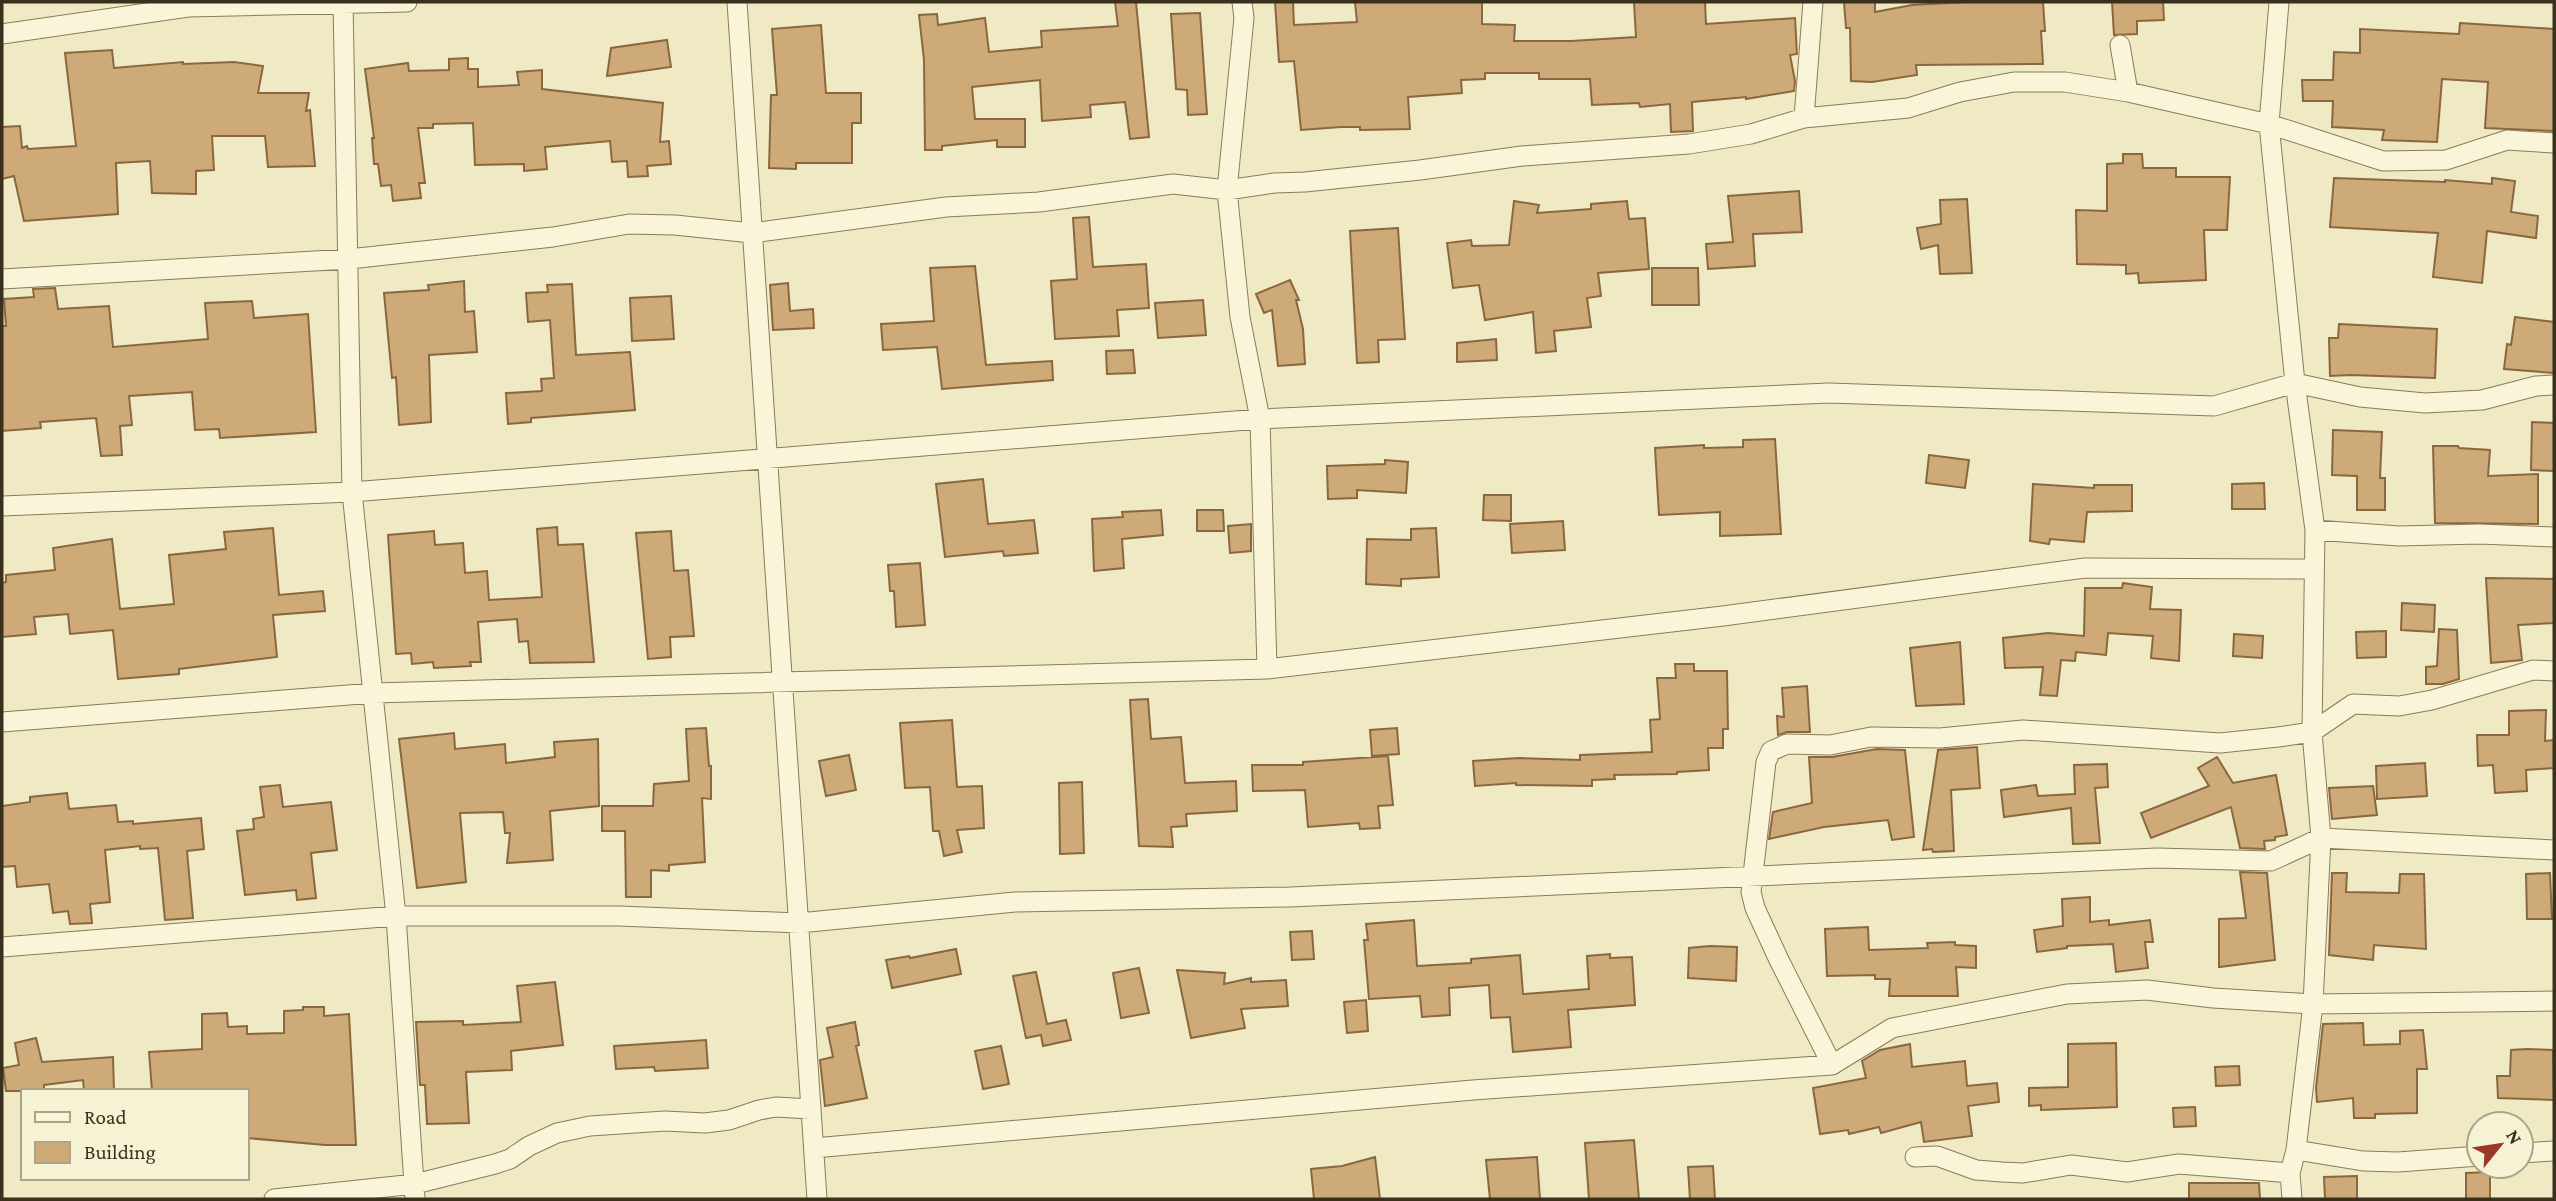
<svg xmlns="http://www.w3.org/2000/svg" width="2556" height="1201" font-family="'Crimson Pro',serif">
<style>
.building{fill:#ceaa79;stroke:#8a683f;stroke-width:2}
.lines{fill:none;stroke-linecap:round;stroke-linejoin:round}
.minor-casing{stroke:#8a7b5a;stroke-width:21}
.minor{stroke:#faf5d8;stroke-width:19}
</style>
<rect width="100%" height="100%" fill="#efe9c4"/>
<path class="building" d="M1115,2H1136L1149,137L1130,139L1125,102L1090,105L1091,117L1042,121L1040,80L972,87L975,119H1025V147H997V140L942,146V150H925L924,60L919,15L937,14L938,25L985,18L989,52L1042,47L1041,31L1118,26Z
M1275,2H1293L1294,25L1357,22L1355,2H1482V24L1515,25L1514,41H1571L1636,37L1634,2H1705L1706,24L1795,18L1797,54L1790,55L1795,81L1794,91L1746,99V97L1692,102L1693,131L1671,132L1670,104L1640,107L1639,103L1592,105L1590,79H1539V73H1485V79L1461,80L1462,93L1408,97L1410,129L1360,130V127H1341L1301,130L1294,61L1279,62Z
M1844,2H1875V12L1912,5L1968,2H2043L2045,31H2041L2043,64L1916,65L1917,75L1872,82L1851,81L1850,28H1846Z
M2112,2H2163L2164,20L2137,21V34L2114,35Z
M1200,13L1207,114L1188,115L1187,90L1176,89L1171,14Z
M2460,23L2554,29V131L2485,128L2488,82L2442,79L2437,142L2382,140L2384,130L2332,127L2333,101H2303L2302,80H2333L2334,52L2360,53V29L2459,34Z
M821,25L826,93H861V123H852V163H796V169L769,168L771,95H777L772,29Z
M667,40L671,67L607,76L611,48Z
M112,50L114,68L183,62V64L234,62L263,66L258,93H309L306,111L310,110L315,166L268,167L265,136H212L214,170L196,171V194L152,193L150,161L116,163L118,214L24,221L14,176L2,179V127L20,126L22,148L27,146L28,149L76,146L65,53Z
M468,58V69H478V87L519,85L517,72L542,70V89L663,103L660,142L669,141L671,164L647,166L648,176L628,177L627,161L612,162L610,141L545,147L547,169L524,171V164L475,165L473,123L433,124V128H418L425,183H419L421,198L393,201L391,185L381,186L378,164H374L372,138H374L365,69L408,63L409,71L449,70V59Z
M2123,154H2142L2143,168H2176V177H2230L2227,230H2204L2206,280L2139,283L2138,273L2126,274V265L2077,264L2076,210L2107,211V164L2123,163Z
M2334,178L2445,182V180L2492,184V178L2515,181L2511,212L2538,216L2536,238L2487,231L2482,283L2433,277L2438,233L2330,227Z
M1799,191L1802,232L1753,234L1755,266L1708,269L1706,244L1733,242L1728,196Z
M1967,199L1972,273L1940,274L1938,245L1921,249L1917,228L1941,224L1940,200Z
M1514,201L1539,205L1537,213L1591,209V204L1627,201L1629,219L1645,218L1649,269L1598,273L1601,296L1587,298L1591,327L1554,331L1556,351L1536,353L1533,312L1485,320L1479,285L1453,288L1447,243L1471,240L1472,246L1509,245Z
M1089,217L1093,267L1146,264L1149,308L1117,310L1119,336L1055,339L1051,281L1077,279L1073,218Z
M1398,228L1405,339L1378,340L1379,362L1357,363L1350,231Z
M975,266L986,365L1052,361L1053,380L942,389L937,347L883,350L881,324L934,321L930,268Z
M1652,268H1698L1699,305H1652Z
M1290,280L1299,300H1296L1303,329L1305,364L1278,366L1272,310L1264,313L1256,294Z
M464,281L465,312L474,311L477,352L429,355L431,422L399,425L396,377L392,378L384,293L429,290L428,285Z
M788,283L790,311L813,309L814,328L773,330L770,285Z
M572,284L576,355L630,352L635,410L531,418V422L508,424L506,393L542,391L541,379L554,378L550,320L528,322L526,293L548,292L547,285Z
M55,288L58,309L109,306L113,347L208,339L205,303L252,301L254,318L308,314L316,432L220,438L219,429L195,430L192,392L129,396L132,425L120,426L122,455L101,456L96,418L40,422L41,428L2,431V326H6L4,299L34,297L33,289Z
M671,296L674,339L632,341L630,298Z
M1203,300L1206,335L1158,338L1155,303Z
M2515,317L2554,322V373L2504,369L2507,344L2511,345Z
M2339,324L2437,329L2435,378L2351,375L2330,376L2329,338H2338Z
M1496,339L1497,360L1457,362V343Z
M1133,350L1135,373L1107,374L1106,351Z
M2532,422L2554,423V471L2531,470Z
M2333,430L2382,432L2380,478H2385V510H2357V476L2332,475Z
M1775,439L1781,534L1720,536V512L1659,515L1655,448L1704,445V448L1743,447V440Z
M2433,446H2458L2459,448L2490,450L2488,476L2538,474V524L2435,523Z
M1929,455L1969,460L1965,488L1926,483Z
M1385,460L1408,462L1406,493L1357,490V498L1328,499L1327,466L1385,464Z
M983,479L988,524L1034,520L1038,553L1004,556L1003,551L945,557L936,484Z
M2264,483L2265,509H2232V484Z
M2033,484L2094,488V485H2132V511L2087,512L2084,542L2050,539L2049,544L2030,541Z
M1484,495H1511V521L1483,520Z
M1161,510L1163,535L1122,539L1124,568L1094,571L1092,519L1123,517L1122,512Z
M1197,510H1223L1224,531H1197Z
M1563,521L1565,550L1512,553L1510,524Z
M1251,524V551L1230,553L1228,526Z
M557,527L558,545L583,544L594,662L530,663L528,641L519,642L517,619L478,622L481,662H470L471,666L434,668L433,662L412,664L411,653L396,654L388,535L434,531L435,545L463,543L465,573L487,571L489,600L542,597L537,529Z
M273,528L279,595L323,591L325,611L273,615L277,657L179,669V674L118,679L113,630L70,634L68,614L34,617L36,634L2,637V583L6,582V575L55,570L53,548L112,539L120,609L174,604L169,555L226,549L224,532Z
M1436,528L1439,577L1401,579V586L1366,584L1367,539L1411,540V529Z
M671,531L674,571L688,570L694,636L670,637L671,657L648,659L636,533Z
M920,563L925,625L896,627L894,591H890L888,565Z
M2486,578L2554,579V623L2518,625L2522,660L2491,663Z
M2123,583L2152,587L2150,609L2181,610L2179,661L2151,658L2153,636L2108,633L2106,655L2076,652L2075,661L2061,660L2057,696L2040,695L2043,667L2005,668L2003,638L2048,633L2084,636L2085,588H2122Z
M2402,603L2435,605L2434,632L2401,630Z
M2439,629L2457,630L2459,679L2443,684H2426V667L2437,666Z
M2386,631V657L2357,658L2356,632Z
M2234,634L2263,636L2262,658L2233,656Z
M1960,642L1964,704L1916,706L1910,648Z
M1675,664H1694V671H1727L1728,729H1723V748H1708L1709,770L1677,772V774L1614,775L1615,779L1592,780V786L1516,785V783L1475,786L1473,761L1519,758L1580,760V755L1652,752L1650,720L1660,719L1657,678H1676Z
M1807,686L1810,732H1787L1778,735L1777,716L1784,717L1782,688Z
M1148,699L1151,739L1181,737L1185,783L1236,781L1237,811L1186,814L1187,826L1171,827L1173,847L1139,846L1130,700Z
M2546,710L2545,741L2554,740V768L2526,770L2527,791L2495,793L2493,765L2478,766L2477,735H2509V711Z
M952,720L957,787L982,786L984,828L957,830L962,852L944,856L939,831H933L930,787L905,788L900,723Z
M706,728L709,766H711V799L702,798L705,862L669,865V871L651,870V897H626L625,831H602V806H653L654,784L689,781L686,729Z
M1397,728L1399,754L1372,756L1370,730Z
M454,733L455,749L505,744L506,763L555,757L554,742L598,739L599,806L550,811L553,860L507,863L510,833H505L503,812L460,813L466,882L417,888L399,739Z
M1977,747L1980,788L1951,790L1954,851L1933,852L1932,849L1923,850L1938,750Z
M1877,749L1905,750L1914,837L1892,840L1888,820L1824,827L1769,839L1773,812L1812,803L1809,757H1832Z
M849,755L856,790L826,796L819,761Z
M1388,756L1393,805L1378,806L1380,828L1360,829L1359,823L1308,827L1305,790L1253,791L1252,765H1303V762Z
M2217,757L2233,783L2276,775L2287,835L2275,837V840L2264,841L2265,849L2240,848L2231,807L2151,838L2141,813L2209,786L2198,768Z
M2425,763L2427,796L2377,799L2376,766Z
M2107,764L2108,787L2095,788L2100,843L2073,844L2071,808L2004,817L2001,790L2036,785L2038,796L2075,794L2074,765Z
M1082,782L1084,853L1060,854L1059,783Z
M280,785L283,807L331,802L337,850L311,853L316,898L297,900L296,890L245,895L237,831L254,829L253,819L264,817L260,787Z
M2373,786L2377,815L2332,819L2329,788Z
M67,793L69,809L116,805L118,822L133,821V824L201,818L204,849L187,851L193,918L165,920L158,848L140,849V846L105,850L110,902L90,904L92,923L70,924L68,911L53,913L49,884L17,887L15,866L2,867V806L30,802V797Z
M2240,872L2267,873L2275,960L2219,967V919L2246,918Z
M2332,873H2347L2346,892L2399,893L2400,874H2424L2426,949L2374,945L2373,960L2329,955Z
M2550,873L2552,919H2527L2526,874Z
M2090,897V922L2109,920V925L2150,920L2153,942H2145L2148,968L2116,972L2113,944L2067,946V948L2037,952L2034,930L2063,926L2062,899Z
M1414,920L1417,966L1471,963V959L1520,955L1523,994L1589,989L1587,956L1610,954V958L1632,957L1635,1005L1568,1010L1571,1047L1513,1052L1510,1017L1491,1018L1489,985L1449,988L1450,1015L1422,1017L1420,996L1369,999L1364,940H1368L1366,924Z
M1868,927L1869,950L1928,948L1927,943L1955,942V945L1976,946V968L1956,967L1958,996H1889L1890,979H1875V975L1827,976L1825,929Z
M1312,931L1314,959L1292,960L1290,932Z
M1710,946L1737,947L1736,981L1688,978L1689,948Z
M956,949L961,974L892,988L886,960L909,956L910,958Z
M1139,968L1149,1013L1121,1018L1113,973Z
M1177,970L1225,973L1224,984L1251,978V982L1286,980L1288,1006L1241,1009L1245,1028L1191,1038Z
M1036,972L1047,1024L1066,1020L1071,1040L1043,1046L1041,1035L1026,1038L1013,976Z
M555,982L563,1045L511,1051L512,1070L466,1072L469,1123L427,1124L425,1085H420L416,1022L463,1021V1025L521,1022L517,986Z
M1366,1000L1368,1031L1347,1033L1344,1002Z
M303,1007H324V1016L349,1014L356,1145H325L247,1138V1091H152L149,1052L202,1049V1014L227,1013L228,1027L247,1026V1034L284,1033V1011L303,1010Z
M855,1022L859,1045L856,1046L867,1098L825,1106L820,1060L833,1057L827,1028Z
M2363,1023L2364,1045L2400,1044V1031L2423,1030L2427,1069H2417V1113L2375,1114V1118H2354L2353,1098L2317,1102L2316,1088L2323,1024Z
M36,1038L42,1062L113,1057L114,1091H84L83,1080L44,1085V1091H6L3,1068L19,1065L15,1043Z
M706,1040L708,1068L655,1071L654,1067L616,1069L614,1046Z
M2116,1043L2117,1107L2041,1110V1105L2029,1106V1088L2068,1087V1044Z
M1910,1044L1912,1067L1965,1061L1967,1086L1997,1083L1999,1102L1968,1106L1972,1136L1924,1142L1921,1122L1881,1133L1879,1127L1849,1134L1848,1130L1820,1134L1813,1088L1866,1078L1862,1061L1880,1050Z
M1001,1046L1009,1084L983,1089L975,1051Z
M2527,1049L2553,1050L2554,1100L2498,1098L2497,1076H2510L2511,1050Z
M2239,1066L2240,1085L2216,1086L2215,1067Z
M2195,1107L2196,1126L2174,1127L2173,1108Z
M1634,1140L1639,1199H1589L1585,1143Z
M1375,1157L1380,1199H1314L1311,1169L1342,1166Z
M1537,1157L1540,1199H1490L1486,1160Z
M1713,1166L1715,1199H1690L1688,1167Z
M2490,1172V1199H2466V1173Z
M2357,1176V1199H2325L2324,1177Z
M2189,1183H2259L2260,1199H2189Z"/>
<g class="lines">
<defs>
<path id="minor" d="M343,2L352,492L396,916L415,1199
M737,2L817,1199
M1242,2L1244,18L1227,190L1240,317L1260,419L1267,669
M2279,2L2269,124L2295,383L2315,530L2312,732L2321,838L2313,1004L2296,1150L2290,1173L2292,1199
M2,34L188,7L407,2
M2120,45L2128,92L2269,124L2383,161L2446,160L2507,140L2554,143
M1804,118L1813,2
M2,279L349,259L553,237L629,224L675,225L752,233L946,207L1039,202L1173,184L1227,190L1274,183L1305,182L1420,170L1522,156L1689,144L1751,134L1804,118L1908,108L1960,92L2014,82H2065L2128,92
M2,506L352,492L1260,419L1829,393L2214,406L2295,383L2360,397L2425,403L2482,400L2536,386L2554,385
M2315,530L2399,536L2479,534L2554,537
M2,722L374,693L1267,669L1723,616L2085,568L2314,569
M2,947L396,916H619L799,923L1015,902L1290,897L2157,858L2271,861L2321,838L2554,850
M1832,1065L1779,960L1755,908L1751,892L1766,762L1771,751L1787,744L1830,745L1871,737L1940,738L2023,730L2220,743L2278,737L2312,732L2353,704L2399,706L2432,700L2533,670L2554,671
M814,1148L1473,1090L1832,1065L1892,1028L2067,994L2147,990L2213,998L2313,1004L2554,1001
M2296,1150L2363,1161L2398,1162L2479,1156
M2521,1153L2554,1151
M1915,1157L1937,1156L1976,1170L2002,1172L2023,1173L2071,1165L2127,1172L2179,1164L2290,1173
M274,1199L415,1184L495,1164L510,1159L529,1146L557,1133L590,1126L665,1121L705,1123L729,1120L759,1110L776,1107L811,1109"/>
</defs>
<use href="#minor" class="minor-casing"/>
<use href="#minor" class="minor"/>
</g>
<rect width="2556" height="1201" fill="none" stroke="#3a301e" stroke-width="7"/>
<rect x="21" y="1089" width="228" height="91" fill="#f6f2d4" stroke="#aba48b" stroke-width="2"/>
<rect x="35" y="1112" width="35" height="10" fill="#faf5d8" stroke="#aba48b" stroke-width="2"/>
<text x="84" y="1124" font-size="21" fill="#3a301e">Road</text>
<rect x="35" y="1142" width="35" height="21" fill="#ceaa79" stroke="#aba48b" stroke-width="2"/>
<text x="84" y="1159" font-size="21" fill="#3a301e">Building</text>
<g transform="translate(2500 1145) rotate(60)"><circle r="33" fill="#f6f2d4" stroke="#aba48b" stroke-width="2"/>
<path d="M0-5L12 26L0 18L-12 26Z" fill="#9b3929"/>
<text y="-10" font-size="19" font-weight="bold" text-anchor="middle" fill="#3a301e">N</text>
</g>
</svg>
